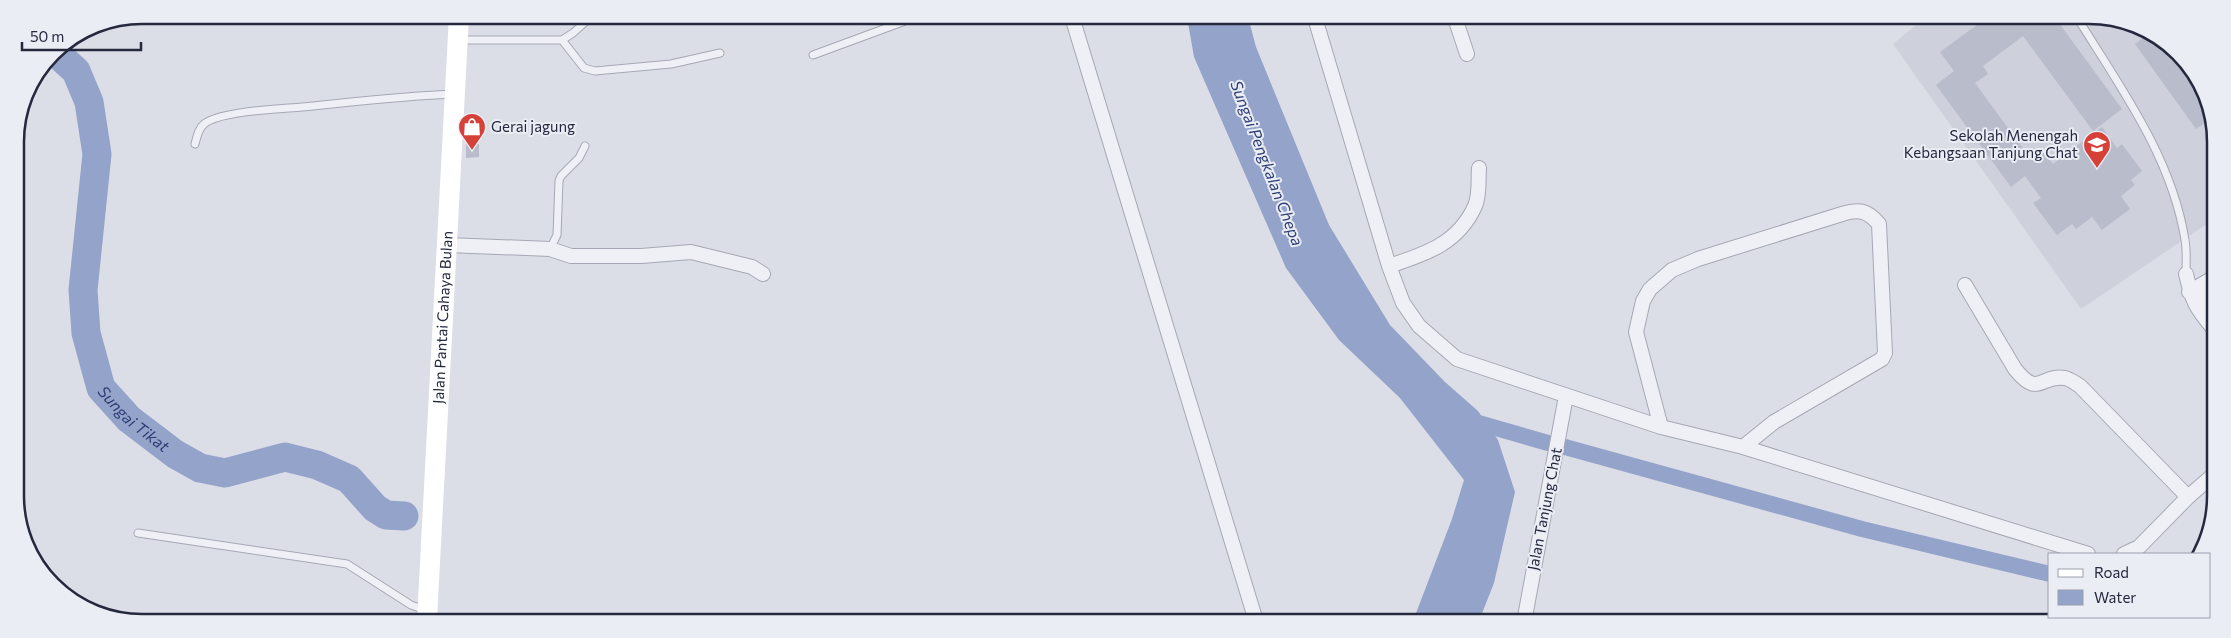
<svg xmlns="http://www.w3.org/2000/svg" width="2231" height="638" font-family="Commissioner,sans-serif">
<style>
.built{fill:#ced0dc}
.water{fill:#94a3ca}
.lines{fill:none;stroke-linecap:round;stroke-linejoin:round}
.canal{stroke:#94a3ca;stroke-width:16}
.river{stroke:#94a3ca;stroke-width:29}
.building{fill:#b9bcca}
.lane-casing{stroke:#a5a8b4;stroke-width:9}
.street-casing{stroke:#a5a8b4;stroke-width:16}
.lane{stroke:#eff0f5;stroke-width:7}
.street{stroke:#eff0f5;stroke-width:14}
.secondary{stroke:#fff;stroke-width:20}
.labels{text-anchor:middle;stroke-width:4;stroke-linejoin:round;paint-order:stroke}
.poi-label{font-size:15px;fill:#25293e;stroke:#ebedf5;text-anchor:start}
.street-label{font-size:15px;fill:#25293e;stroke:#ebedf5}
.water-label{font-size:16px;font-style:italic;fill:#2d3e74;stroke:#ebedf5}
.rim{fill:none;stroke:#25293e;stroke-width:2.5}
</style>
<rect width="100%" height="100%" fill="#dcdee7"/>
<path class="built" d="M1923,19H2122L2179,52L2214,117L2213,220L2081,309L1893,44Z"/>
<path class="water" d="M1187,17H1248L1256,47L1329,225L1390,325L1445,382L1478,411L1498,440L1515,492L1494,583L1479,621H1413L1452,519L1464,480L1400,398L1339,340L1286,268L1194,57Z"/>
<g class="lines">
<path class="canal" d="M1468,420L1548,443
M1565,447L1862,529L2050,574"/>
<path class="river" id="s1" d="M54,51L76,71L89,102L97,154L83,290L86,333L101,388L129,419L175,454L200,468L225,473L285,457L317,465L349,479L375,508L386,515L404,516"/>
</g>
<path class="building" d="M1985,19H2056L2122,109L2093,131L2023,36L1983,66L1988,74L1975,83L2030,158L2041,149L2053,164L2102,127L2117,148L2122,144L2142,171L2131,180L2135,185L2121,196L2130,209L2102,230L2092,217L2076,229L2072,224L2057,235L2033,203L2041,198L2025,176L2011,187L1936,85L1954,71L1940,52Z
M2148,34L2179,52L2213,117L2196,129L2135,44Z
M466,144H479V157L466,158Z"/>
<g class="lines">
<defs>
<path id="lane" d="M2078,19C2121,88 2172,158 2185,240C2187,251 2186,263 2186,274
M460,40H562L573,33L592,16
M562,40L584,68L595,71L671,64L720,53
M813,55L916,17
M195,144C197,137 198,129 204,124C220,111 280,109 302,107C353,102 403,96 454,94
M550,249L557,235L559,181L561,176L579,158L585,146
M138,533L347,564L411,605L425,610"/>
<path id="street" d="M1072,17L1256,621
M1315,18L1389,266L1403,303L1419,326L1457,359L1661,427L1743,447L2088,554
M1455,18L1467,54
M447,245L550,249L571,256H641L691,252L752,267L763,274
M1389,266C1425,254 1458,244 1475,206C1480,195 1478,180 1479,168
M2186,274C2192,300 2195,307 2213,328
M1965,285L2015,369C2039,399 2040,374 2065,378C2070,379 2075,383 2080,386L2188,497
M2189,286L2203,296L2213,307
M2189,292L2213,278
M1661,427L1636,332L1643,301L1650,289L1672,270L1698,259L1842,214C1859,209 1867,210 1879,224L1885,353L1882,359L1774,422L1743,447
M2124,554L2139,547L2188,497L2212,476
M1524,622L1566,396"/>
</defs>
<use href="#lane" class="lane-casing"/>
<use href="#street" class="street-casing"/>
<use href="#lane" class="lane"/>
<use href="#street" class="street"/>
<path class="secondary" id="s2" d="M427,619L459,16"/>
</g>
<defs>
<symbol id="shop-pin" viewBox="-11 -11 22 30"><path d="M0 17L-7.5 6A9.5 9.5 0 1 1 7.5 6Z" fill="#d54038" stroke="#ebedf5"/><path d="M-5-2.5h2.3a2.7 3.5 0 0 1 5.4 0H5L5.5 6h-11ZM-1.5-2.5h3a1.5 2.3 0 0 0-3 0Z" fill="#fff"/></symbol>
<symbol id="school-pin" viewBox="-11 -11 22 30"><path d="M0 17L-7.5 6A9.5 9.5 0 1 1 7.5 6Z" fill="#d54038" stroke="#ebedf5"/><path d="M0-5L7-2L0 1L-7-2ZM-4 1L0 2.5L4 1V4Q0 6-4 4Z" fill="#fff"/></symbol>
</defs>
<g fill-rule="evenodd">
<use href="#shop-pin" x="456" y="111" width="32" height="43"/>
<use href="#school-pin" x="2081" y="129" width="32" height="43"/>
</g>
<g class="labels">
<g class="poi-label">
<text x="491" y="132">Gerai jagung</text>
<text x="2078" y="141" text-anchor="end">Sekolah Menengah<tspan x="2078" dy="17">Kebangsaan Tanjung Chat</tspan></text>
</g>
<g class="street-label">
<text dy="5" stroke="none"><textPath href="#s2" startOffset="302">Jalan Pantai Cahaya Bulan</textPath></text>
<text transform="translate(1545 509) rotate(-79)" y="5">Jalan Tanjung Chat</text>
</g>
<g class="water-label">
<text transform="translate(1267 163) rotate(69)" y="6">Sungai Pengkalan Chepa</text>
<text dy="6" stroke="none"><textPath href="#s1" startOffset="398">Sungai Tikat</textPath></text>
</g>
</g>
<path d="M0 0H2231V638H0ZM142 24H2089A118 118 0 0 1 2207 142V496A118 118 0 0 1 2089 614H142A118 118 0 0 1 24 496V142A118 118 0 0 1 142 24Z" fill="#ebedf5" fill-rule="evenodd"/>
<path class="rim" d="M142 24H2089A118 118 0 0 1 2207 142V496A118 118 0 0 1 2089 614H142A118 118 0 0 1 24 496V142A118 118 0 0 1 142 24Z"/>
<rect x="2048" y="553" width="162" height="65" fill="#ebedf5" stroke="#9c9fac"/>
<rect x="2058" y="569" width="25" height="8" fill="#ffffff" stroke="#9c9fac"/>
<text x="2094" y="578" font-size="15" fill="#25293e">Road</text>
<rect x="2058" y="590" width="25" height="15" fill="#94a3ca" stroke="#9c9fac"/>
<text x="2094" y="603" font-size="15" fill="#25293e">Water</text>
<path d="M22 42v8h119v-8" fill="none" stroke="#25293e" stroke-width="2.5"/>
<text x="30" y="42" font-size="15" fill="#25293e" stroke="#ebedf5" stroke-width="4" paint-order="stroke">50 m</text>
</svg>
